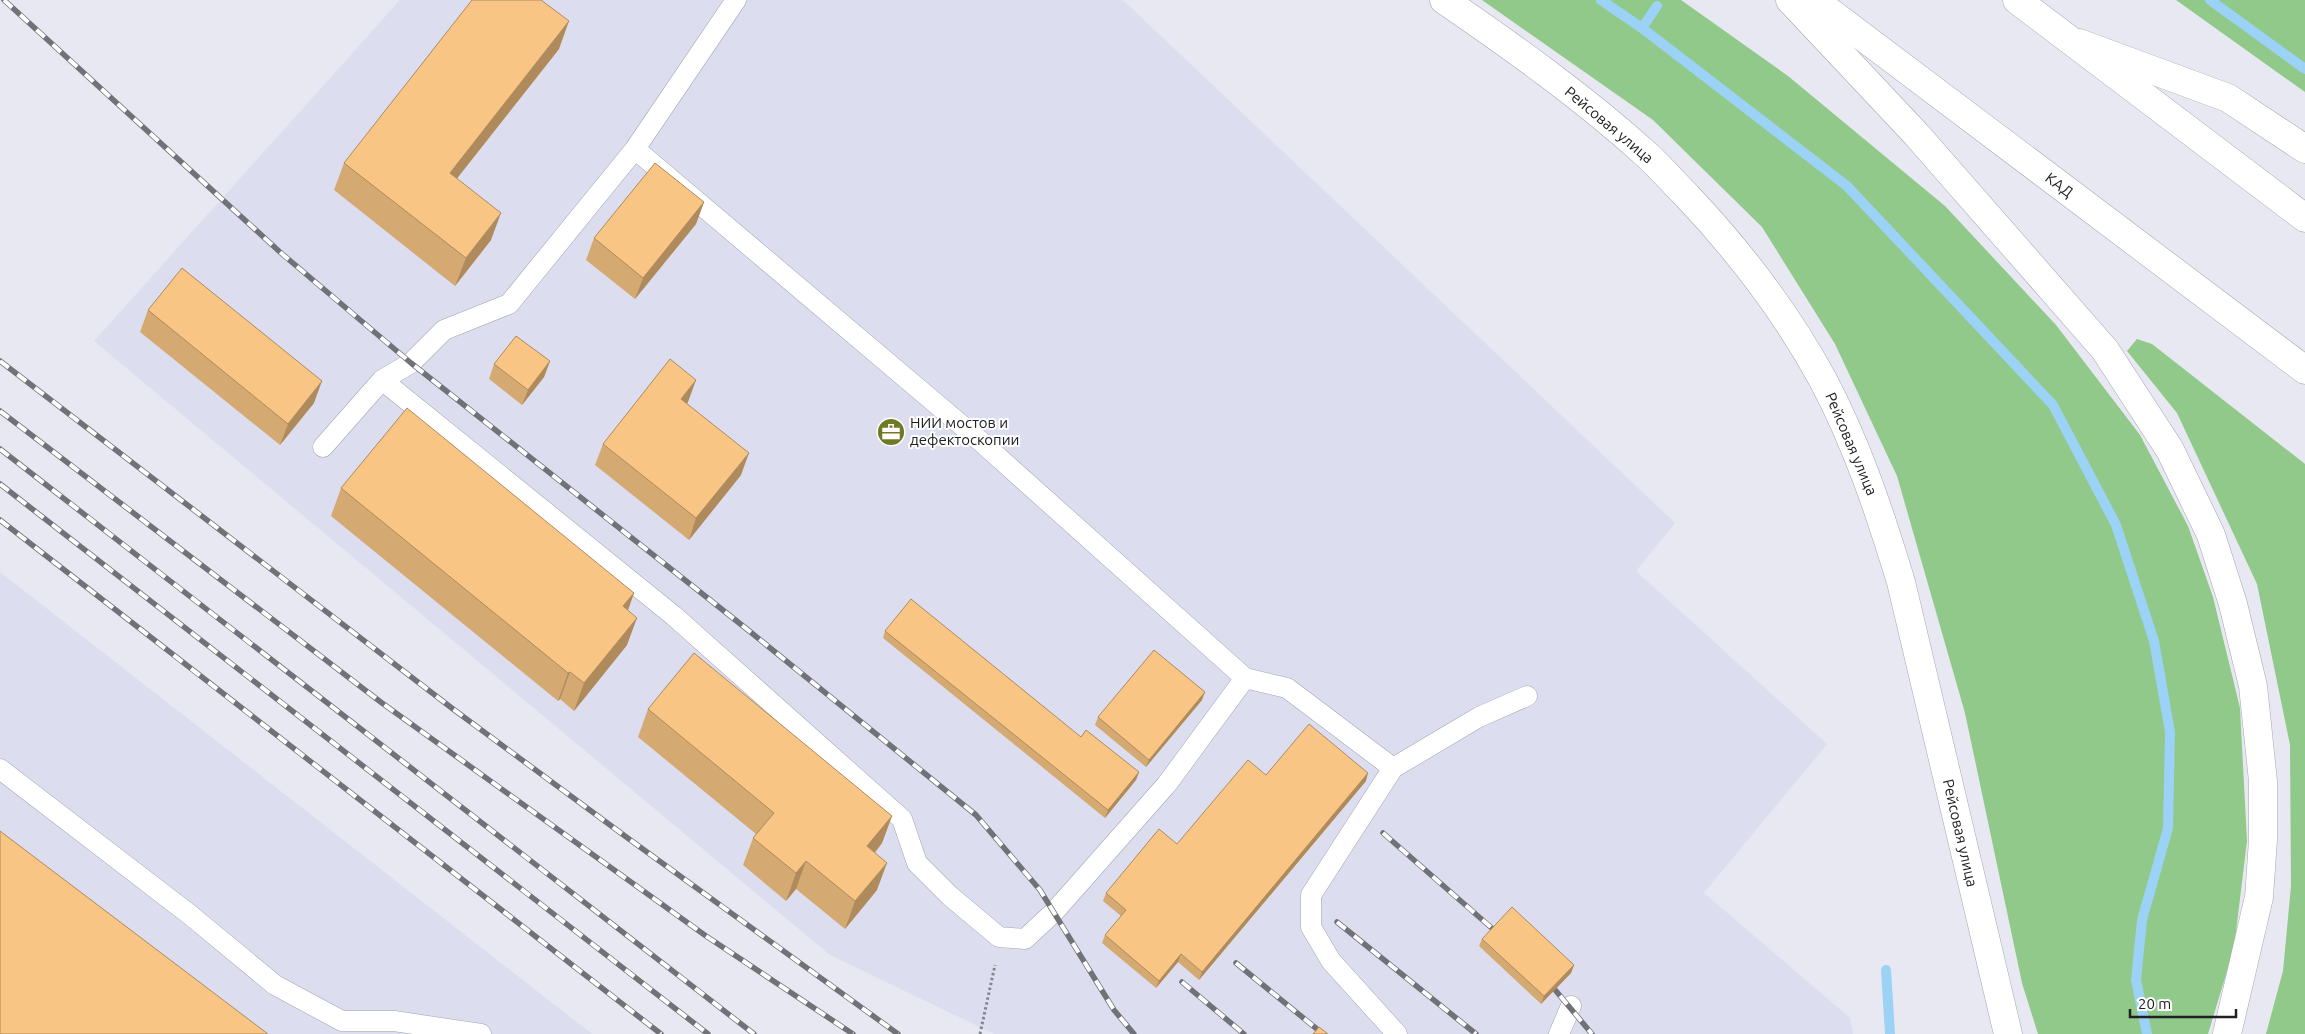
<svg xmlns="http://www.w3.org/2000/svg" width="2305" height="1034" font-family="Ubuntu,sans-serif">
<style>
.built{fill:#dcdef0}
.green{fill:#90c989}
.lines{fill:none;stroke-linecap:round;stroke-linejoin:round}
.stream{stroke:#9bd2f6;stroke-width:10}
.lane-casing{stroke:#a4a5af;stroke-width:21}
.street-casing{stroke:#a4a5af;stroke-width:29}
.secondary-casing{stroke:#a4a5af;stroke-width:29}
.highway-casing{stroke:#a4a5af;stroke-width:29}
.path{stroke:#85868d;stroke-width:3;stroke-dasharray:2.5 2.5;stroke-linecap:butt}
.lane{stroke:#fff;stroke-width:20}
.street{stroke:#fff;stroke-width:28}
.secondary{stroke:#fff;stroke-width:28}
.highway{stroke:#fff;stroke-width:28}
.rail-casing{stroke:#717278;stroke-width:5.5}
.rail{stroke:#fff;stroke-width:4;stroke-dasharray:11;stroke-linecap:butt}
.wall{fill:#d5a972}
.shaded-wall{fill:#ae8a5c}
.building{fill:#f8c584;stroke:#ae8a5c}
.labels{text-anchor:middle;stroke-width:4;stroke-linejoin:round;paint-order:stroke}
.street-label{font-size:15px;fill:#202024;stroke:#fff}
.poi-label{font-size:15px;fill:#202024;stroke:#fff;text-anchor:start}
</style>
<rect width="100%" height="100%" fill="#e7e8f2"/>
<path class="built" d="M400,0H1123L1675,523L1636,571L1827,744L1704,893L1850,1018L1853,1034H994L830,955L94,341Z
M0,572L592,1034H0Z"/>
<path class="green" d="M1482,0H1681L1788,76L1945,206L2056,325L2140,435L2188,526L2213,597L2240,708L2247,841L2234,948L2208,1034H2038L2022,983L1965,713L1897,476L1835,344L1762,227L1653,120Z
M2176,0H2305V92Z
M2137,339L2152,344L2305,464V1034H2266L2283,971L2291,886L2290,745L2257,584L2177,413L2127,351Z"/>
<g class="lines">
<path class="stream" d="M1601,0L1642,28L1847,186L2053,405L2116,525L2154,641L2170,732L2168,828L2142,920L2136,980L2147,1034
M2210,0L2305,69
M1642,28L1657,6
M1886,970L1890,1034"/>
<defs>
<path id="lane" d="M382,380L674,616L902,819L917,863L950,896L999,937L1025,939L1054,912L1167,784L1245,678L979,440L635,149
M323,447L382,380L411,363L444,330L509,304L635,149L736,0
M1245,678L1287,688L1393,768L1479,717L1527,696
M1393,768L1311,895V927L1331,961L1397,1034
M0,769L189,914L275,985L342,1021H394L481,1034
M1559,1034L1571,1006"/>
<path id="street" d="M1444,0C1514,48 1584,98 1647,155C1661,168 1674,183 1687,196C1740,252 1786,312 1823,380C1857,444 1880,513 1901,582L2008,1034"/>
<path id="secondary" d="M1790,0L1916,134L2105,350L2170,450L2211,535L2233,604L2253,686L2263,781V840L2259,897L2227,1034
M2079,43L2228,98L2305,149"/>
<path id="highway" d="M1814,0L2305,370
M2017,0L2305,218"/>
</defs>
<use href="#lane" class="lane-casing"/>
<use href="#street" class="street-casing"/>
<use href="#secondary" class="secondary-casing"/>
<use href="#highway" class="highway-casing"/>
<path class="path" d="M980,1034L995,965"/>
<use href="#lane" class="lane"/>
<use href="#street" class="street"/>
<use href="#secondary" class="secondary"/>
<use href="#highway" class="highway"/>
<defs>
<path id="rail" d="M4,0L281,253L411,363L748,630L976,815L1040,890L1114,1010L1134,1034
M0,361L453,709L629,839L898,1034
M0,411L382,703L706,936L853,1034
M0,449L754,1034
M0,484L708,1034
M0,520L661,1034
M1383,833L1502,937
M1337,922L1476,1034
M1236,963L1323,1034
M1546,979L1592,1034
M1182,982L1244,1034"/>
</defs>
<use href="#rail" class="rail-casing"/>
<use href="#rail" class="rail"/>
</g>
<path class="wall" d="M559,49L457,178L491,240L455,286L334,190L344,163Z
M704,202L696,224L635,299L586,260L594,238Z
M148,310L314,403L280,445L140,332Z
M550,361L544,377L522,405L489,379L494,364Z
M688,402L687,404L741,475L689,540L595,465L603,444Z
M341,488L634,593L628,610L627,645L574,711L560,699L558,701L331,516Z
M885,631L1081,737L1139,772L1136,780L1105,818L883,638Z
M1202,700L1146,767L1095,725L1098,717Z
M648,709L892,816L882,843L875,853L877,890L845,929L796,889L786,901L743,865L753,838L756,834L638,737Z
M1266,775L1366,781L1199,980L1178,962L1156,988L1102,943L1105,935L1121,916L1103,901L1106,893L1177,844Z
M1482,939L1574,965L1571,973L1541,1004L1479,946Z"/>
<path class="shaded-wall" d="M569,21L559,49L440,200L450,173Z
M704,202L696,224L635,299L643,278Z
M501,213L491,240L455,286L466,258Z
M550,361L544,377L522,405L528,390Z
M696,380L688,402L673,421L681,399Z
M322,381L314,403L280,445L288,424Z
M749,453L741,475L689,540L696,518Z
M634,593L624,621L623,606Z
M637,618L627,645L574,711L584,683Z
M570,672L560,699L558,701L568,673Z
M1205,692L1202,700L1146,767L1149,760Z
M1139,772L1136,780L1105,818L1108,810Z
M1368,773L1366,781L1199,980L1202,972Z
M892,816L882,843L857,874L867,846Z
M806,861L796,889L786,901L796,873Z
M887,863L877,890L845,929L855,901Z
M1181,954L1178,962L1156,988L1159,981Z
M1574,965L1571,973L1541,1004L1544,996Z"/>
<path class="building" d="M472,0H541L569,21L450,173L501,213L466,258L344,163Z
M655,163L704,202L643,278L594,238Z
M182,268L322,381L288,424L148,310Z
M516,336L550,361L528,390L494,364Z
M670,359L696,380L681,399L749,453L696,518L603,444Z
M407,408L634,593L623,606L637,618L584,683L570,672L568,673L341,488Z
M911,599L1081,737L1086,730L1139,772L1108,810L885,631Z
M1154,650L1205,692L1149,760L1098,717Z
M694,653L892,816L867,846L887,863L855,901L806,861L796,873L753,838L774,813L648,709Z
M1309,724L1368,773L1202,972L1181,954L1159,981L1105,935L1126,910L1106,893L1159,829L1177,844L1248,760L1266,775Z
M0,831L268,1034H0Z
M1512,907L1574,965L1544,996L1482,939Z
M1319,1027L1328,1034H1313Z"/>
<defs>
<symbol id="office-disc" viewBox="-11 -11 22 22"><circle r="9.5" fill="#707a25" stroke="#fff"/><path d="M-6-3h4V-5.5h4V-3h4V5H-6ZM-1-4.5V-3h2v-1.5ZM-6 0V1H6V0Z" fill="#fff"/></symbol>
</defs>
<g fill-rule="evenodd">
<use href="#office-disc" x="875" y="416" width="32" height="32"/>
</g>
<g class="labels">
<g class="street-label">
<text transform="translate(1609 125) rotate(40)" y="5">Рейсовая улица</text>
<text transform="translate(2059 185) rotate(37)" y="5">КАД</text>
<text transform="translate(1851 444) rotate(67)" y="5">Рейсовая улица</text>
<text transform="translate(1960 833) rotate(77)" y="5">Рейсовая улица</text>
</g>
<g class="poi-label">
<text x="910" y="428">НИИ мостов и<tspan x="910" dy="17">дефектоскопии</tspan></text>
</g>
</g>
<path d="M2130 1009v8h106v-8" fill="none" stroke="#202024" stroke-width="2.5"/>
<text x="2138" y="1009" font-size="15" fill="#202024" stroke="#ffffff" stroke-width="4" paint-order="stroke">20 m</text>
</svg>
